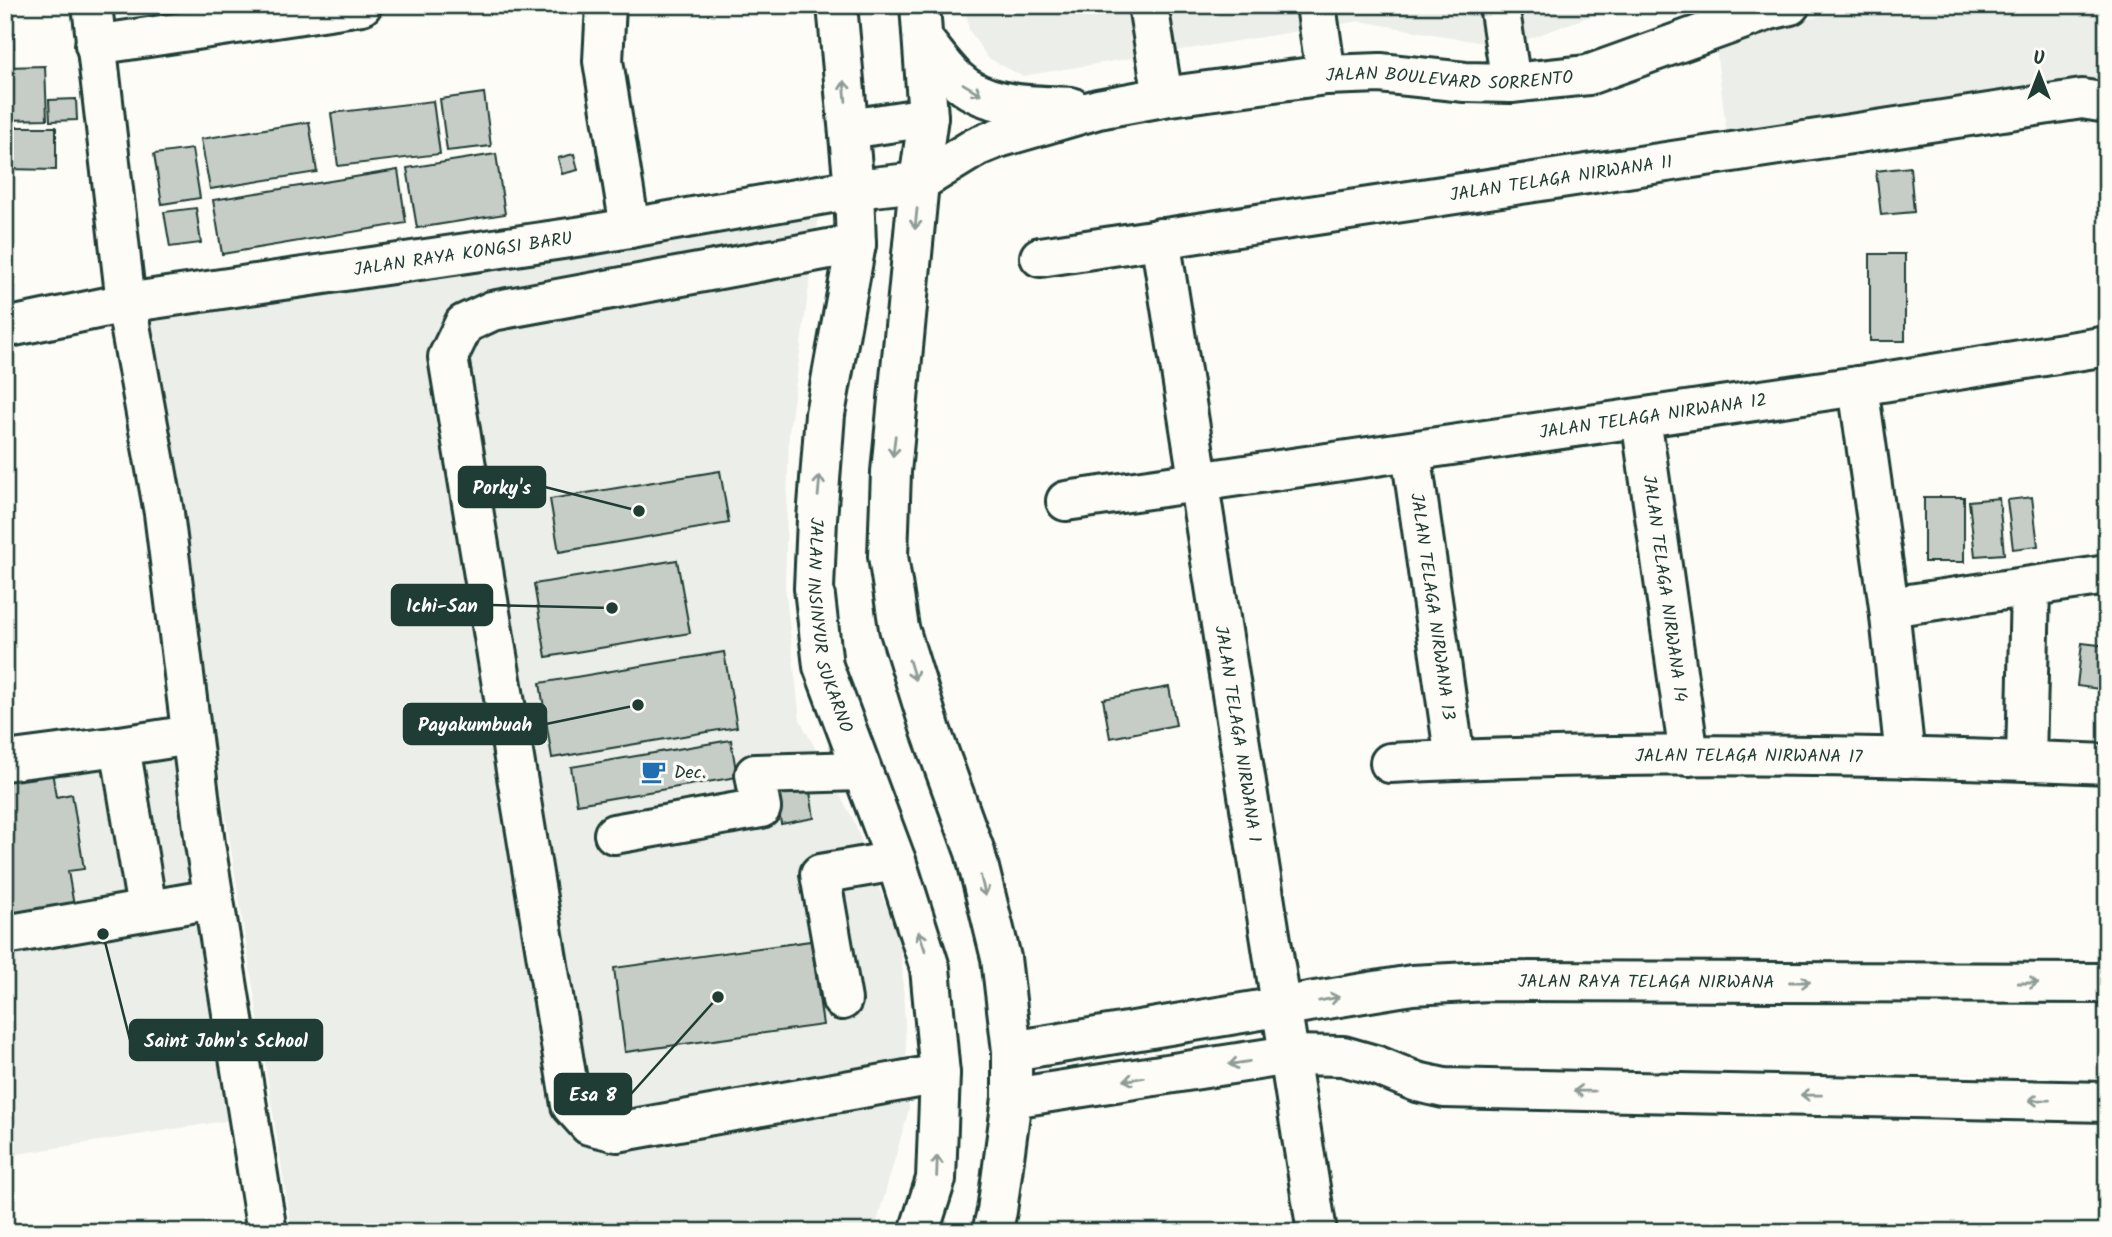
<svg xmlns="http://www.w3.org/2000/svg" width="2112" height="1237" font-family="Kalam,sans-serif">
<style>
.built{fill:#eceee9}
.building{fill:#c6cdc7;stroke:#1f3d34;stroke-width:2}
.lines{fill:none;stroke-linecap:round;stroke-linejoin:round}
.minor-casing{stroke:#1f3d34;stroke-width:44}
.major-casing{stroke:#1f3d34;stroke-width:44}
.minor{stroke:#fdfcf7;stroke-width:38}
.major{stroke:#fdfcf7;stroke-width:38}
.oneway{stroke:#8e9c96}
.labels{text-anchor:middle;stroke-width:7;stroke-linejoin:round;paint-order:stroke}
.street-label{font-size:18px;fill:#1f3d34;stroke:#fdfcf7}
.poi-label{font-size:18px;fill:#1f3d34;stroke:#fdfcf7;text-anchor:start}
.leader{fill:none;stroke:#1f3d34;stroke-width:2.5}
.callout-dot{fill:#1f3d34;stroke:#fdfcf7;stroke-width:2.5}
.callout{fill:#1f3d34;stroke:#1f3d34;stroke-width:2.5}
.callout-label{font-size:19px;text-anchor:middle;font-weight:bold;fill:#fff}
</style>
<rect width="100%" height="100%" fill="#fdfcf7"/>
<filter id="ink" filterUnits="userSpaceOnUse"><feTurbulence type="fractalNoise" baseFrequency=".0143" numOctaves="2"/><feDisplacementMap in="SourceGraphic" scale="14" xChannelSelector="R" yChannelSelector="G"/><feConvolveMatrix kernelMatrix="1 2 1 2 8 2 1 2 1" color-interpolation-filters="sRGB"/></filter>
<g filter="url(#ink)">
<path class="built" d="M965,5H1605L1606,10L1523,41L1483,43L1360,21L1022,76L988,58L969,30Z
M1887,5H2107V84L1728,142L1716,49L1773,25Z
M819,214L789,432L785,586L800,720L853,819L901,945L909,1109L874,1232H292L149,334L152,317Z
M168,722L231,1120L5,1156V748Z"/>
<path class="building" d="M5,5H12L14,48H5Z
M45,66L47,119L5,120V67Z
M484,93L491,146L447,151L440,99Z
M76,99L77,120L50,121L49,100Z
M433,101L440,154L338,166L331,113Z
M309,122L317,172L210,189L201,139Z
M5,127H56V170L5,169Z
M192,149L200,198L162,204L154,154Z
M496,154L505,214L417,228L407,168Z
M574,154L578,170L562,174L558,158Z
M1910,167L1914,212L1881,215L1876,171Z
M398,170L406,223L222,254L213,200Z
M196,208L201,243L170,247L164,212Z
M1870,254H1905V341H1870Z
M720,471L729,523L559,552L550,499Z
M1924,497H1964V562H1924Z
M2032,497L2038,546L2013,549L2007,500Z
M1999,498L2004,554L1975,556L1969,501Z
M677,560L690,633L546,657L534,584Z
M2082,643L2107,646V690L2077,686Z
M724,652L737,727L552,758L540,683Z
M1169,687L1176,725L1110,738L1103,699Z
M731,740L737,777L577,804L571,767Z
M50,758L56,797L72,794L84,869L68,871L74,906L5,917V765Z
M808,779L814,818L781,824L775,784Z
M811,941L823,1025L625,1052L614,968Z"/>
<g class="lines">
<defs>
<g id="minor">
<path d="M92,5L126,303L164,513L205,844L267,1232"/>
<path d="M606,5L603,61L630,228"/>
<path d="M1148,5L1163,97"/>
<path d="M1316,5L1326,75"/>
<path d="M1499,5L1511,83"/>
<path d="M924,41C934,53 944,67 956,79C986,108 1033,105 1071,107"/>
<path d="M95,45L362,5"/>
<path d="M849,129L928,117"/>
<path id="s1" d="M1160,238L1317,1232"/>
<path d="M856,244L492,311L464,324L448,357L571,1105L589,1125L617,1132L940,1074"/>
<path id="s2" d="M1040,257L2082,99L2107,103"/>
<path id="s3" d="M5,328L126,303L583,236L854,189L919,182L976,147L998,138L1098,109L1163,97L1326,75L1380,73L1465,82L1511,83L1588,75L1769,10L1790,5"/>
<path d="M1858,386L1889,607L1905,758"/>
<path id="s4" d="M1641,418L1689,756"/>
<path id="s5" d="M1411,452L1455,760"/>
<path id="s6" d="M1066,501L1858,386L2107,346"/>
<path d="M1889,607L2107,575"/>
<path d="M5,761L120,746"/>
<path d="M2026,761L2030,588"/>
<path id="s7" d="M1390,763C1628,751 1868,754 2107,764"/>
<path d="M614,834L761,808L755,774L861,771"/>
<path d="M147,909L120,746L191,735"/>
<path d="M5,935L213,899"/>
<path d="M842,1000L820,874L896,861"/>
<path id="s8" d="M1012,1051L1412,985L1489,981L2107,983"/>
<path d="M1012,1098L1290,1055L1343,1056L1378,1066L1417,1082L1444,1088L2107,1102"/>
</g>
<g id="major">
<path id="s9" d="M837,5L854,189L856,244L825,414L817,519L814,588L823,666L896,861L930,968L940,1074L936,1179L919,1232"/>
<path d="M920,5L928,117L919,182L891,472L888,556L899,628L931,731L975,852L1001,958L1012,1051V1098L997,1211L992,1232"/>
</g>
</defs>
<use href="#minor" class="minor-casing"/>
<use href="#major" class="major-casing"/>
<use href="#minor" class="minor"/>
<use href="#major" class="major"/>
</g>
<defs><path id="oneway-shaft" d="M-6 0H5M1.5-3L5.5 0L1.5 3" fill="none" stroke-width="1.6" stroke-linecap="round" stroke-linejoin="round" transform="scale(1.75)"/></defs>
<g class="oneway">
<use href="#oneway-shaft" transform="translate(972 89) rotate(31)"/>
<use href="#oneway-shaft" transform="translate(845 91) rotate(-95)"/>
<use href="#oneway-shaft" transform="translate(916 219) rotate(96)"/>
<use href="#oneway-shaft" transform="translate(894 446) rotate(97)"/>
<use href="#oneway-shaft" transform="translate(819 486) rotate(-85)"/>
<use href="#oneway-shaft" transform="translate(912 670) rotate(73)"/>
<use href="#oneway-shaft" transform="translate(983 886) rotate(77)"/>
<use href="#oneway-shaft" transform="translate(922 941) rotate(-108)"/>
<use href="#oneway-shaft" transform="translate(1800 982)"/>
<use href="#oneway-shaft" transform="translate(2028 983)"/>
<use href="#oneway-shaft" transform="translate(1329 999) rotate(-11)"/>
<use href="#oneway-shaft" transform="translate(1239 1063) rotate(171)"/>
<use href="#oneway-shaft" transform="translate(1134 1079) rotate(171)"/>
<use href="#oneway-shaft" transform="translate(1584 1091) rotate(-179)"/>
<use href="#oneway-shaft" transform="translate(1811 1095) rotate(-179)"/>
<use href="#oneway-shaft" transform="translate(2039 1100) rotate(-179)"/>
<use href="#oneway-shaft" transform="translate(937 1166) rotate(-88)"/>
</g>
</g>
<defs>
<symbol id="cafe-bare" viewBox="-9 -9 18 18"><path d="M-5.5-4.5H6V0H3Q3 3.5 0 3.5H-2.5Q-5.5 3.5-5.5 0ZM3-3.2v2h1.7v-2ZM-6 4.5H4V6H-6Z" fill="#1f6fb2" stroke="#fdfcf7" stroke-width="2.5" paint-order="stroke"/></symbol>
</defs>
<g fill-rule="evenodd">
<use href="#cafe-bare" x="636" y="754" width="35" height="35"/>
</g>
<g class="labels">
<g class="street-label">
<text dy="6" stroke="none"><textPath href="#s3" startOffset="1475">JALAN BOULEVARD SORRENTO</textPath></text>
<text dy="6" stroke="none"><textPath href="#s2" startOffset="527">JALAN TELAGA NIRWANA 11</textPath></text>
<text dy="6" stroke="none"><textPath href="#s3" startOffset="464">JALAN RAYA KONGSI BARU</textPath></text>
<text dy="6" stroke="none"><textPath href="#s6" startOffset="593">JALAN TELAGA NIRWANA 12</textPath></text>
<text dy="6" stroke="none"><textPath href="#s4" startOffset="172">JALAN TELAGA NIRWANA 14</textPath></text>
<text dy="6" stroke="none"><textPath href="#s5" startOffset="156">JALAN TELAGA NIRWANA 13</textPath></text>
<text dy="6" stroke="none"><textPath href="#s9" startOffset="626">JALAN INSINYUR SUKARNO</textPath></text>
<text dy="6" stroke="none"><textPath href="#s1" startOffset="502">JALAN TELAGA NIRWANA 1</textPath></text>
<text dy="6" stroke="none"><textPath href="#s7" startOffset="359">JALAN TELAGA NIRWANA 17</textPath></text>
<text dy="6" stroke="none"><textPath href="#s8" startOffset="640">JALAN RAYA TELAGA NIRWANA</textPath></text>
</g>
<g class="poi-label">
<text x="674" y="778">Dec.</text>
</g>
</g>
<path class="leader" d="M639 511L545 487M612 608L492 605M638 705L546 724M103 934L130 1040M718 997L631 1094"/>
<g class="callout-dot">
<circle cx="639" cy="511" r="7"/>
<circle cx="612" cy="608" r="7"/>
<circle cx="638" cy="705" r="7"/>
<circle cx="103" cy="934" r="7"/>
<circle cx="718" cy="997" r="7"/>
</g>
<g class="callout">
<rect x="459" y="467" width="86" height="40" rx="7"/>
<rect x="392" y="585" width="100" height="40" rx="7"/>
<rect x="404" y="704" width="142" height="40" rx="7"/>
<rect x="130" y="1020" width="192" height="40" rx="7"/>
<rect x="555" y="1074" width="76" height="40" rx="7"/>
</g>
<g class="callout-label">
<text x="502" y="494">Porky's</text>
<text x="442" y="612">Ichi-San</text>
<text x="475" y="731">Payakumbuah</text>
<text x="226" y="1047">Saint John's School</text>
<text x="593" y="1101">Esa 8</text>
</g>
<rect width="2112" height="1237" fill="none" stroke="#fdfcf7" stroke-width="28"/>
<rect x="14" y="14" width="2084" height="1209" fill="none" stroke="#1f3d34" stroke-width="2.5" filter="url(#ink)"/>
<g transform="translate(2039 74)" stroke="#fdfcf7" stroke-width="5" paint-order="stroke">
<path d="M0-5L12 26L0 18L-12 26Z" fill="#1f3d34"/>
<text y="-10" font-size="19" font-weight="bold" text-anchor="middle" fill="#1f3d34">U</text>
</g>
</svg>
